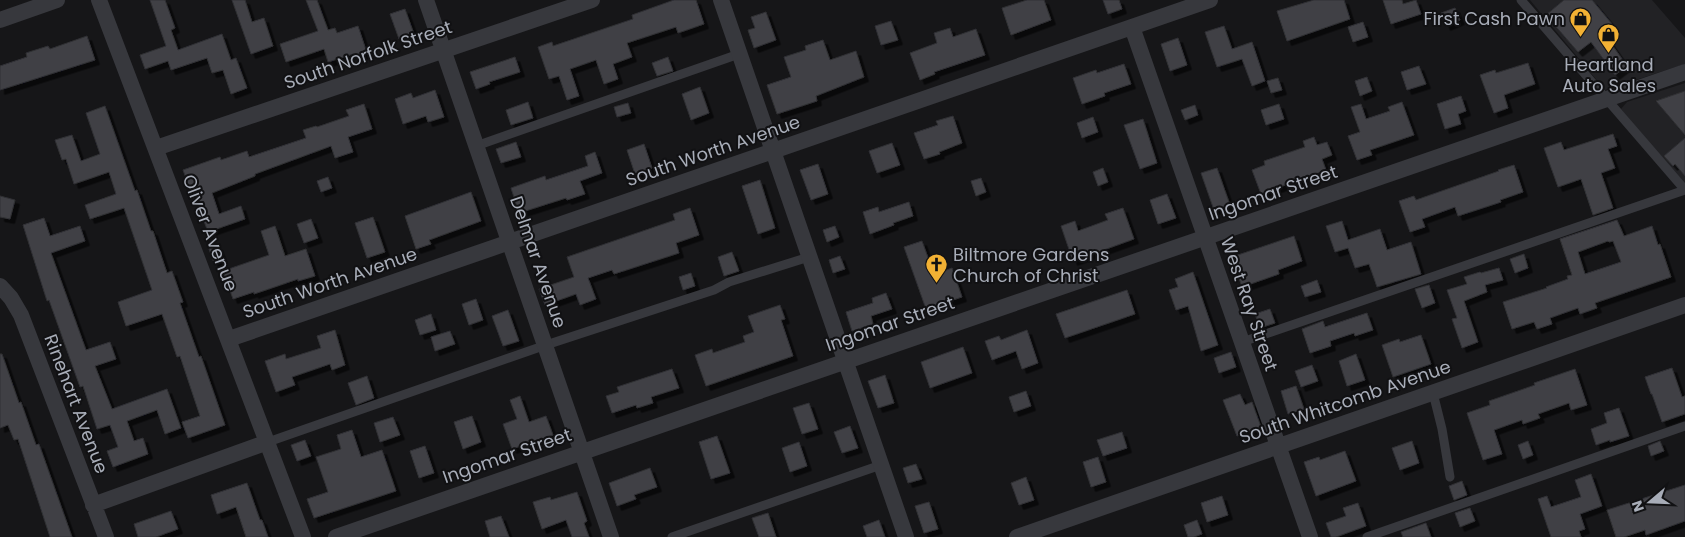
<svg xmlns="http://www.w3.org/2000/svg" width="1685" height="537" font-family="Poppins,sans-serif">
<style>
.built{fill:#222225}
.building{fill:#404145;stroke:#303034;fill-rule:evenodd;filter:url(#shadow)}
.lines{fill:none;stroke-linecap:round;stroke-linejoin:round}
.lane{stroke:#37383d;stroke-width:9}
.street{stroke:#37383d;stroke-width:16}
.labels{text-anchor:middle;stroke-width:4;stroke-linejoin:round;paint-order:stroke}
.poi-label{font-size:18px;fill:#a8adb8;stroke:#111113;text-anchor:end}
.street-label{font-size:18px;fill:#a8adb8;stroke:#111113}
</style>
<defs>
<filter id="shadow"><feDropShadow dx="4.5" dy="4.5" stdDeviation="0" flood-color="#0009"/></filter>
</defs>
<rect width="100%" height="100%" fill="#161618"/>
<path class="built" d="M1530,0H1652L1685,38V64L1605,90Z
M1685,83V186L1621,109L1627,102Z"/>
<path class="building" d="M150,0H165L175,28L171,30L178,50L222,34L231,60L236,58L247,88L231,94L223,70L212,73L207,58L171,70L168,61L145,69L140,55L166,46Z
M232,0H245L252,22L264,18L273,46L251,54Z
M306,0H317L328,30L335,28L337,33L358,26L367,53L354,58L353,54L328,62L324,49L286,62L280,44L318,31Z
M674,0H696L704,24L678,33L676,27L627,43L632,57L613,64L618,79L604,84L596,60L570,69L579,96L567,100L559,76L549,79L538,47L552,42L553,46L633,19L632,15Z
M1027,0H1044L1051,20L1011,35L1002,8Z
M1103,0H1119L1122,9L1108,14Z
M1314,0H1344L1350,19L1287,41L1277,11Z
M1383,0H1402L1403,4L1416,0L1421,14L1391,24Z
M1564,0H1592L1612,24L1603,32L1627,66L1615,75L1591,42L1578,52L1546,15Z
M1455,8L1460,20L1446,26L1441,13Z
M405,9L414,34L399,39L390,14Z
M766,12L776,40L754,48L748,30L755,28L751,17Z
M891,21L898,40L881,45L875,26Z
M1363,22L1368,37L1353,42L1348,27Z
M1224,26L1232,49L1252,42L1265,81L1252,86L1242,59L1217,67L1205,32Z
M950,28L953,37L976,29L985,55L934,72L935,74L920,80L910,53L937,43L934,33Z
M87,36L95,60L0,90V66L27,57L26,53L48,46L50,49Z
M1178,38L1187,65L1170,71L1161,44Z
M823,40L830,60L856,51L864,77L816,96L817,101L777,114L767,85L791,77L784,57L806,50L805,46Z
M515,57L520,72L489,82L490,84L476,89L470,72Z
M668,57L673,71L657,76L652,63Z
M1528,63L1535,84L1504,95L1508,108L1494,113L1480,75L1495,70L1496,73Z
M1124,64L1131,84L1104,93L1105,96L1082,104L1073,78L1096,70L1097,73Z
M1419,66L1426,84L1407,90L1401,72Z
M1367,77L1372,91L1360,96L1355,81Z
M1278,78L1282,90L1271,93L1267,81Z
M700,87L709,113L691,120L682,94Z
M435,90L444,117L428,122L426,116L403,124L395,99L411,93L413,98Z
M1685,91V135L1656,101Z
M1461,96L1466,111L1458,114L1461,124L1445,129L1437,104Z
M528,102L533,118L511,125L506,110Z
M1402,102L1414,135L1370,150L1372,155L1357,160L1348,136L1360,132L1351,107L1361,104L1366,119L1390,111L1388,107Z
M628,103L631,113L617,117L614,107Z
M364,104L372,129L348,137L353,152L335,158L331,146L255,174V176L212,193L219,214L241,206L245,219L208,232L197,202L195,203L183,170L220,157L221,160L247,151L249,157L306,138L303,130L316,126L317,127L349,116L346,110Z
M1279,104L1284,119L1266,125L1261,110Z
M1195,105L1198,115L1185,120L1181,110Z
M105,106L135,191L137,190L151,231H153L167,273L172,271L183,302L180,303L199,357L201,356L225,425L188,438L182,422L200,416L180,356L177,357L162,314L126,326L118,302L152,290L124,208L90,219L85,205L116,194L109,172L74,184L66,159L62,160L55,140L72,135L81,161L100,154L86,113Z
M953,116L962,143L939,152L940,154L924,159L914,133L938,125L936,121Z
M1093,117L1098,132L1082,138L1077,123Z
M1143,119L1157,163L1140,169L1124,125Z
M1613,134L1617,146L1608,149L1615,168L1601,173L1613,208L1593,215L1581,179L1558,187L1544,148L1561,142L1564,150Z
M1314,137L1317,145L1327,142L1332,155L1322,159L1326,170L1261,194L1252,170L1265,165L1264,161L1305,147L1303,141Z
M1685,138V176L1675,164L1673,166L1664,156Z
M516,142L521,157L501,163L496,149Z
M892,143L900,165L877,173L869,151Z
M644,144L652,168L635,174L627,150Z
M595,152L602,173L580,181L585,194L567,200L566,198L519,213L511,188L545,176L546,180L588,166L585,156Z
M818,164L828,194L811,200L800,170Z
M1514,165L1523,192L1500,200L1501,202L1458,216L1455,207L1422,219L1425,227L1410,232L1399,201L1414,196L1416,200L1499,171L1498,170Z
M1103,168L1108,182L1098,186L1093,172Z
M1217,168L1230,205L1214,210L1201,173Z
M328,177L332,188L321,192L317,181Z
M981,178L986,192L976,196L971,181Z
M760,180L775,228L758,234L742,186Z
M471,192L481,221L429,240L431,244L416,249L405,216Z
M1167,194L1176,218L1158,224L1150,200Z
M0,196L15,200L10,219L0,217Z
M909,202L913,216L893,223L894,225L870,234L863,212L878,207L879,212Z
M690,208L699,235L676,243L679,253L614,274L612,270L588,278L596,299L580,305L576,294L545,305L539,289L574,277L567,257L675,220L673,214Z
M1123,208L1134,239L1073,261L1061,226L1075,221L1078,231L1108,220L1105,214Z
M373,217L385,252L367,258L355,223Z
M44,218L50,236L80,226L85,241L51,253L86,350L110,342L116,359L95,366L112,409L167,389L181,428L165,434L157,410L127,421L134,441L143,438L148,454L113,467L107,451L118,447L110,425L97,429L83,386L80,387L49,300L47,301L23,225Z
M311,219L318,238L304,243L297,224Z
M1617,220L1624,236L1652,226L1658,245L1660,244L1671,277L1595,303L1597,308L1580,314L1578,308L1550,318L1552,324L1537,329L1534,322L1512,329L1503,302L1547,288L1546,287L1568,279L1567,276L1572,275L1560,239ZM1608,241L1609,242L1613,241L1621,262L1585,274L1578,252Z
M1342,221L1348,240L1380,229L1387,250L1411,242L1421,274L1377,287L1369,264L1355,268L1348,248L1335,252L1326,226Z
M275,226L285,256L306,249L315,276L298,281V279L254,294V292L233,299L223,271L269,255L261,231Z
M835,226L839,237L827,242L823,230Z
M1294,236L1302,261L1278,270L1279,274L1242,287L1232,257Z
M922,241L930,263L939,259L944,271L952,268L962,297L926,309L904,247Z
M218,246L223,260L214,263L209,249Z
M732,252L739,271L724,276L718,257Z
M1524,254L1528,268L1515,273L1510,259Z
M840,256L845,269L833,273L829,260Z
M1499,268L1503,280L1485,285L1487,292L1464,301L1478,342L1462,348L1452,319L1457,318L1447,290L1467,284L1464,277L1480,272L1481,273Z
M1193,272L1218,345L1201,351L1188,306L1176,310L1169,290L1178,287L1175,279Z
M691,273L695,286L683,290L679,277Z
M1317,280L1321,292L1305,297L1301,286Z
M1429,285L1435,303L1422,308L1415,289Z
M1127,290L1135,314L1065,338L1056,314Z
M886,293L892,309L871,316L873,324L852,331L846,312L873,303L872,298Z
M476,299L483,320L469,325L462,304Z
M780,305L785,319L781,320L793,356L706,386L695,355L712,349L713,353L745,342L743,336L754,332L748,316Z
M1270,309L1275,323L1260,328L1255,314Z
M508,310L519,341L503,346L492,316Z
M1367,313L1373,330L1355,336L1354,333L1330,341L1331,346L1310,353L1302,329L1323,321L1325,327Z
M431,314L436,330L420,335L415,320Z
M335,330L345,365L332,370L330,364L292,377L295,385L276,392L265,361L285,354L286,359L321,348L317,336Z
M1027,330L1038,363L1022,369L1016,351L992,360L985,341L999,336L1001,340Z
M450,331L455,344L435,351L431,337Z
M1421,335L1431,364L1393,377L1382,345L1399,339L1400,342Z
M963,347L972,373L930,388L921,362Z
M1231,352L1236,367L1219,373L1214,358Z
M0,354H2L19,403L21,402L36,445L39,444L72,537H50L18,439L14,440L8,425L0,428Z
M1356,354L1365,380L1347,386L1339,361Z
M1312,365L1318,381L1301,387L1295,371Z
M1672,368L1682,397L1685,396V414L1662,422L1652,394H1651L1645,377Z
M672,369L679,388L651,397L653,403L637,408L636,405L612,413L606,396L619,392L617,387Z
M1575,369L1587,405L1571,410L1569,403L1538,414L1540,418L1523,424L1522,420L1494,430L1502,454L1483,460L1467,413L1490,405L1489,401L1535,385L1534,383Z
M885,375L894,403L878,408L868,381Z
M367,376L374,398L356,405L348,383Z
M1296,386L1304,409L1288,414L1281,391Z
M1026,391L1031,406L1014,412L1009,397Z
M1240,394L1245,405L1252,402L1261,427L1237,436L1223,400Z
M520,396L529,422L546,416L553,435L512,449L503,424L517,419L510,400Z
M809,403L818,429L802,434L793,408Z
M1619,408L1629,436L1610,442V440L1596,445L1591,429L1607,423L1604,413Z
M472,416L481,442L463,449L454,422Z
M393,417L400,435L380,442L374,423Z
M850,426L858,448L842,453L834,432Z
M352,430L361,457L382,450L396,491L314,518L307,499L328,492L316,457L341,449L337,435Z
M1122,432L1127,448L1103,456L1097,440Z
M717,436L730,473L711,479L699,442Z
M305,440L311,456L297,461L291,445Z
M1412,441L1419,463L1400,470L1392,448Z
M1528,441L1533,455L1523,459L1518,445Z
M1660,441L1664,451L1651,456L1648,446Z
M799,442L807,466L790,472L782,448Z
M425,446L434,473L419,478L410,451Z
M1345,451L1356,481L1316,496L1304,462L1319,457L1320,460Z
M1098,457L1106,482L1091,487L1083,462Z
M916,464L922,479L908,483L903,468Z
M650,468L657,487L634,495L636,499L617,506L609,483Z
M1591,474L1602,506L1580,514L1585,529L1579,531L1581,537H1551L1538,499L1547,496L1551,507L1581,497L1575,480Z
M1026,477L1034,500L1019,505L1011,483Z
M1462,481L1467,495L1454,500L1449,486Z
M247,483L260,520H262L268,537H246L236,507L217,514L211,495Z
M1685,485V521L1646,535L1645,530L1624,537H1616L1607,510Z
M577,492L587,521L584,523L589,537H572L566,520L542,529L533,502L550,497L551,500Z
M1222,496L1228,515L1207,522L1201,503Z
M929,502L938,529L924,533L915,506Z
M1358,503L1366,526L1336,537H1331L1326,523L1346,516L1343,508Z
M1470,508L1475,521L1460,527L1455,513Z
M171,511L178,529L156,537H138L134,524Z
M768,513L776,537H759L752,518Z
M501,516L509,537H490L485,521Z
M879,520L885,537H867L863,526Z
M1197,520L1202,534L1194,537H1188L1184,525Z
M1426,523L1431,537H1403L1401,532Z"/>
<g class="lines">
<path class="lane" d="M1521,0L1685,190
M476,146L739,54
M1248,340L1685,190
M1433,393L1442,429L1450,477
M268,442L546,345L714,290L729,282L809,257
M672,537L881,465
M1367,537L1685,426"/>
<path class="street" d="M99,0L303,537
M426,0L611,537
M721,0L906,537
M0,20L57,0
M1132,27L1310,537
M156,148L592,0
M0,286L11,298L21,315L106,537
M229,339L1210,0
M93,505L268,442
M336,537L1685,72
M1017,537L1685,305"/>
</g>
<defs>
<symbol id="shop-pin" viewBox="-11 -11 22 30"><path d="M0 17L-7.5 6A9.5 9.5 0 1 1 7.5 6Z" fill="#f2b134" stroke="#111113"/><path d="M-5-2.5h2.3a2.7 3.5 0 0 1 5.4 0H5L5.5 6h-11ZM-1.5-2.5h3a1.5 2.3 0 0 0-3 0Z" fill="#111"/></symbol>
<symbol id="church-pin" viewBox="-11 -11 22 30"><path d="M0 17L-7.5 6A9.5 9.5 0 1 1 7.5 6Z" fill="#f2b134" stroke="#111113"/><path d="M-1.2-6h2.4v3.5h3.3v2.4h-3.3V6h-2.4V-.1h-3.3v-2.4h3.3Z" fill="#111"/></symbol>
</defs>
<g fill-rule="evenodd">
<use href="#shop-pin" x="1568" y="6" width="25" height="34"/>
<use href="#shop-pin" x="1596" y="22" width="25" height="34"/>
<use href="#church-pin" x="924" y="252" width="25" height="34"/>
</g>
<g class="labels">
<g class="poi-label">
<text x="1565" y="25">First Cash Pawn</text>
<text x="1609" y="71" text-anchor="middle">Heartland<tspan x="1609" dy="21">Auto Sales</tspan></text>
<text x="953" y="261" text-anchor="start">Biltmore Gardens<tspan x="953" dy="21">Church of Christ</tspan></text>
</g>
<g class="street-label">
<text transform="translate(368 55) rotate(-19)" y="6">South Norfolk Street</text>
<text transform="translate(713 151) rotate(-19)" y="6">South Worth Avenue</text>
<text transform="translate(1273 193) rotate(-19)" y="6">Ingomar Street</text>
<text transform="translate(210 233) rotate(69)" y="6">Oliver Avenue</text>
<text transform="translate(538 262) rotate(71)" y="6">Delmar Avenue</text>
<text transform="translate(330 283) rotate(-19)" y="6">South Worth Avenue</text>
<text transform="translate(1249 304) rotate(71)" y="6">West Ray Street</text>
<text transform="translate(890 324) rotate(-19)" y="6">Ingomar Street</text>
<text transform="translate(1345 402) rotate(-19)" y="6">South Whitcomb Avenue</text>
<text transform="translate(76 404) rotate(69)" y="6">Rinehart Avenue</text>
<text transform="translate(507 456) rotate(-19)" y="6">Ingomar Street</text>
</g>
</g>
<g transform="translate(1650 502) rotate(251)" stroke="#111113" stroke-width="4" paint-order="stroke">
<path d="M0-4L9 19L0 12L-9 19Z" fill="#a8adb8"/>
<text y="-8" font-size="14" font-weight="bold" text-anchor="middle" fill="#a8adb8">N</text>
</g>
</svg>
